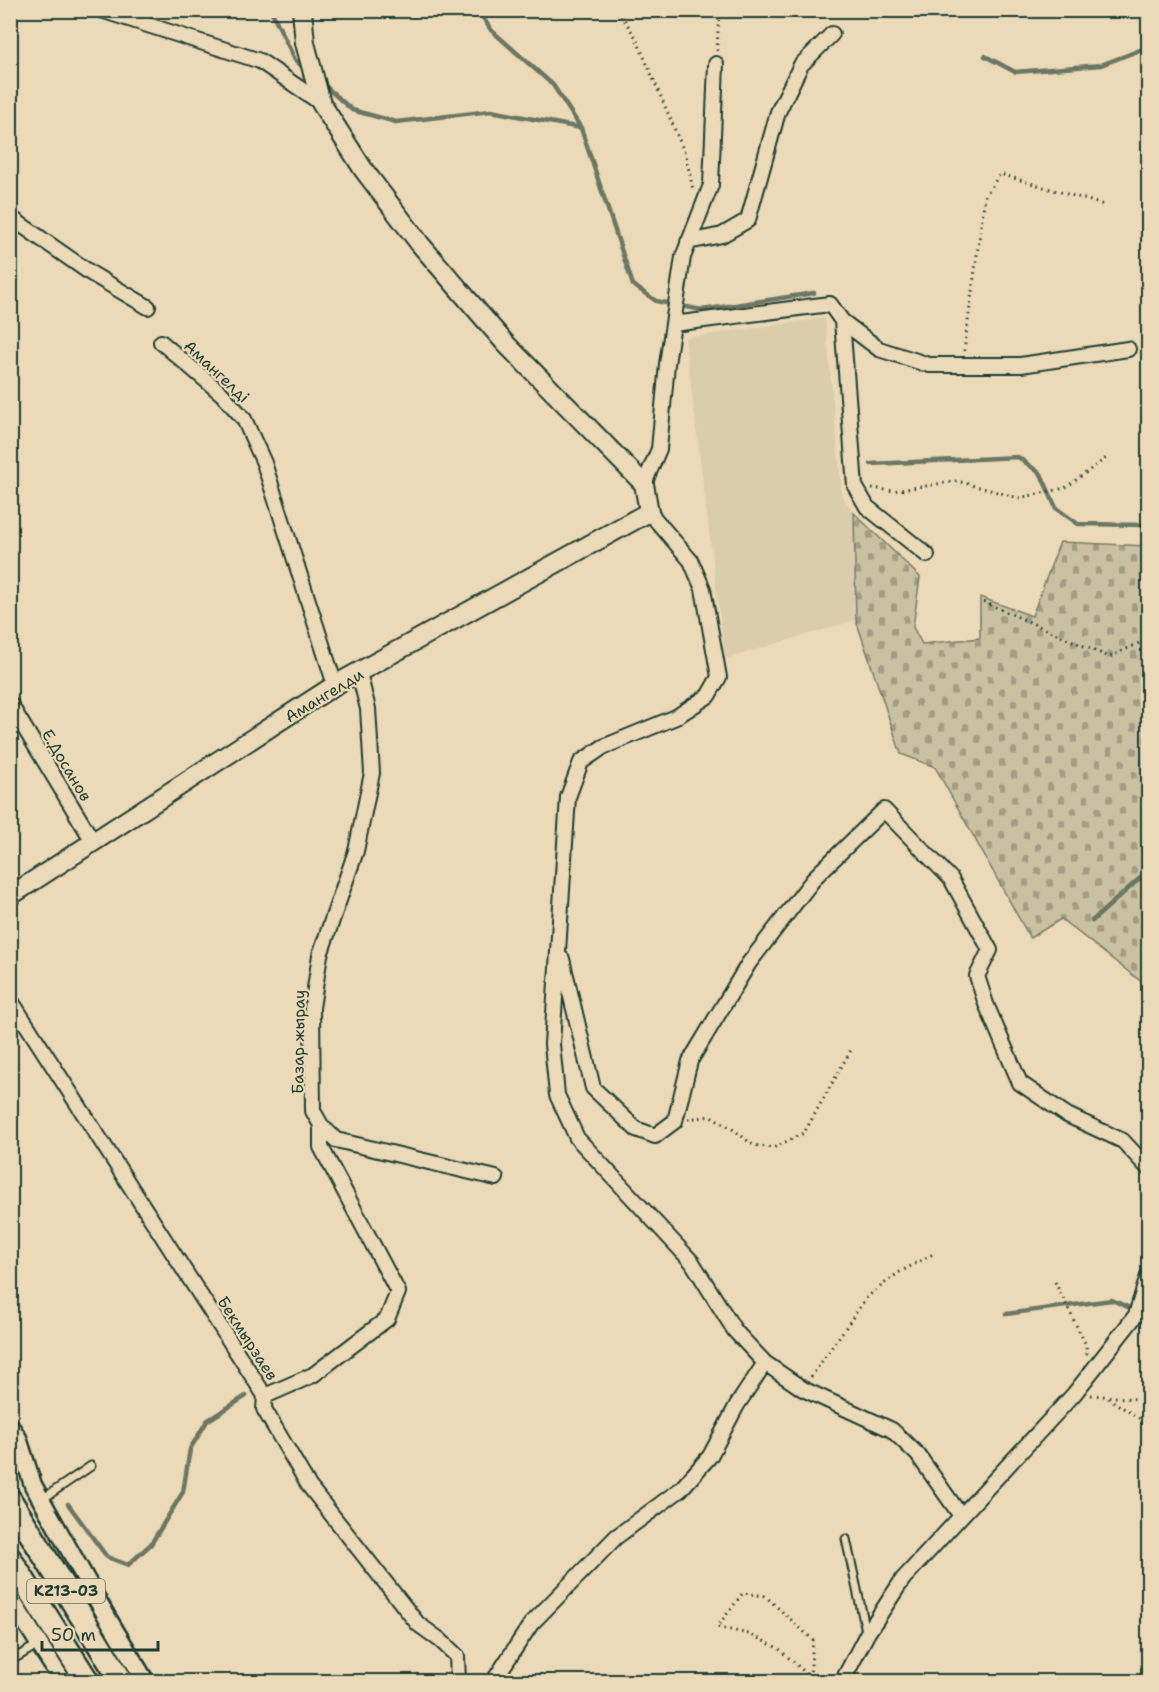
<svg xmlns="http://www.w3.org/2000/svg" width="1159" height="1692" font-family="'Shantell Sans',sans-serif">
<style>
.built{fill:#dbccac}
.cemetery{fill:url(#cemetery-stones);stroke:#747e6b;stroke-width:1.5}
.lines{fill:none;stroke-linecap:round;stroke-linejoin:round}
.stream{stroke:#6b7765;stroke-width:4.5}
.service-casing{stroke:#1f3d34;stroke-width:11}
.minor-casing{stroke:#1f3d34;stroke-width:18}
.tertiary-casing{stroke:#1f3d34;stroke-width:21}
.secondary-casing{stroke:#1f3d34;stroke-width:22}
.trunk-casing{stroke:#1f3d34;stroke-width:27}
.path{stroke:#1f3d34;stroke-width:3;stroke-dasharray:1.5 4.5;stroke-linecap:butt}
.service{stroke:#ecd9b7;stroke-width:7}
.minor{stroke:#ecd9b7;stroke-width:14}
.tertiary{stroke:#ecd9b7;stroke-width:16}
.secondary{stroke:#ecd9b7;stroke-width:18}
.trunk{stroke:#ecd9b7;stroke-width:22}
.labels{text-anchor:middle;stroke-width:4.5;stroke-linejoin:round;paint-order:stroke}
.shield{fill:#ecd9b7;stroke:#5c6c5b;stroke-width:1.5}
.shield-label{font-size:15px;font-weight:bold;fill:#1f3d34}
.street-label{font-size:16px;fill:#1f3d34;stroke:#ecd9b7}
</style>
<defs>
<pattern id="cemetery-stones" width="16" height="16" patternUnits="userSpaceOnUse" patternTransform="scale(1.5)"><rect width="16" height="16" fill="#cac0a2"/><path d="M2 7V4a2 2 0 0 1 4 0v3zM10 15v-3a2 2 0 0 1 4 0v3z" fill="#a39d85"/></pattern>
</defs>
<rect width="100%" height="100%" fill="#ecd9b7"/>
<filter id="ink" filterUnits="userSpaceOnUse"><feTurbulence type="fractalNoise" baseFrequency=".0167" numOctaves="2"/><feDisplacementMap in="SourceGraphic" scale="12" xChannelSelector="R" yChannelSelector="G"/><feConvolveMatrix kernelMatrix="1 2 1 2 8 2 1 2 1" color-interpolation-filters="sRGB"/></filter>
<g filter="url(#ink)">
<path class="built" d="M825,318L842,496L854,513L856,620L725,659L685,338Z"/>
<path class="cemetery" d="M854,513L920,577L913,627L922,644L980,638V597L1032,616L1060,542L1148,546V987L1061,919L1030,938L935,767L901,754L856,620Z"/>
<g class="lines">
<path class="stream" d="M271,10L295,60L304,68
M478,10L491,30L553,85L581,128L633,285L656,301L702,310L814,293
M985,56L1015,72L1101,65L1148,47
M322,83L352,110L396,122L491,111L581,128
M1147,298L1148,295
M871,464L1018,457L1041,474L1056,508L1078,524L1148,525
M1092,921L1148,871
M1006,1314L1112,1300L1148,1316
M68,1504L107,1557L128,1565L151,1544L183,1492L190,1449L207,1421L246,1396"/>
<defs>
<path id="service" d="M41,1500L91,1466
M846,1539L866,1631
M10,1661L39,1644
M10,1678L13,1682"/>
<path id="minor" d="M101,10L260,61L321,103
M10,217L92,274L148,307
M688,242L722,235L748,220L778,112L801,65L832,34
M842,321L879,349L929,365H1021L1128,349
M673,324L830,304L842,321L855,486L867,507L927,555
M161,342L222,394L244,419L264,463L335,685
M644,484L659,449L667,364L683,257L711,185L716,64
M649,512L691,561L703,589L719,677L708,696L676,717L603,747L581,762L568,797L552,1044L557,1095L577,1138L692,1262L735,1331L765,1363L803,1389L892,1430L918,1455L961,1516
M359,673L368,709L372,773L356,851L320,955L312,1008L313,1111L321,1125L336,1140L496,1178
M10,704L94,843
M562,959L593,1088L636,1129L655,1136L675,1121L690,1061L749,963L816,876L884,810L951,879L990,950L977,976L986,1004L1020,1083L1067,1115L1123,1141L1148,1168
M10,999L265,1396L264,1409L309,1486L418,1624L440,1640L457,1656L458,1682
M265,1396L313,1375L387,1319L398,1292L321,1147V1125
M493,1682L531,1624L616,1537L681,1489L710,1456L737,1405L765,1363
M842,1682L867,1634L903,1579L1074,1394L1136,1315L1148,1276"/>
<path id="tertiary" d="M10,1426L18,1438L33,1485L107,1617L146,1682
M10,1598L63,1682"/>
<path id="secondary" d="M10,896L335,685L649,512L644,484L506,344L420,244L363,169L321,103L305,43L302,10"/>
<path id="trunk" d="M10,1500L122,1682
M10,1559L88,1682"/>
</defs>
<use href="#service" class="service-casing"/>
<use href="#minor" class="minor-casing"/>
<use href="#tertiary" class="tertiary-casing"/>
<use href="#secondary" class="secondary-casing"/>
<use href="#trunk" class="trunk-casing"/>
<path class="path" d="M618,10L636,38L686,156L693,190
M717,51L719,10
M964,351L985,196L1000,174L1104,205
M872,488L893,491L957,481L1019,498L1065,488L1106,458
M984,602L1109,657L1148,639
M688,1119L711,1116L734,1130L753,1145L773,1148L804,1133L851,1050
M1055,1282L1086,1345L1087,1355
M811,1377L867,1297L898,1273L933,1254
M1091,1395L1148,1400
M1108,1398L1140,1419L1148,1421
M1141,1420L1148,1432
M810,1677L813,1640L765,1596L743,1593L717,1627L749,1634L778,1648L810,1677L811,1682"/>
<use href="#service" class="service"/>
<use href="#minor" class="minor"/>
<use href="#tertiary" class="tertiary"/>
<use href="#secondary" class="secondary"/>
<use href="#trunk" class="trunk"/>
</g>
</g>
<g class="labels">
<rect class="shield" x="27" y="1579" width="78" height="24" rx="4.5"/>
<g class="shield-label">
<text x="66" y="1596">KZ13-03</text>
</g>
<g class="street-label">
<text transform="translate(217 371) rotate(43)" y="6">Амангелді</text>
<text transform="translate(324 695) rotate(-31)" y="6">Амангелди</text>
<text transform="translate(67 765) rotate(59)" y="6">Е.Досанов</text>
<text transform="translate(298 1042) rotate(-89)" y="6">Базар жырау</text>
<text transform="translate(248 1338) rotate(57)" y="6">Бекмырзаев</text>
</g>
</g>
<rect width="1159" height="1692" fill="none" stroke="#ecd9b7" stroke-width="36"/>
<rect x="18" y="18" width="1123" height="1656" fill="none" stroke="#1f3d34" stroke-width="2" filter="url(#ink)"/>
<path d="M42 1641v9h116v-9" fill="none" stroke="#1f3d34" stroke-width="3"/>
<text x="51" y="1641" font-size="18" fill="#1f3d34" stroke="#ecd9b7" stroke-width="4.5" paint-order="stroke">50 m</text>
</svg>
